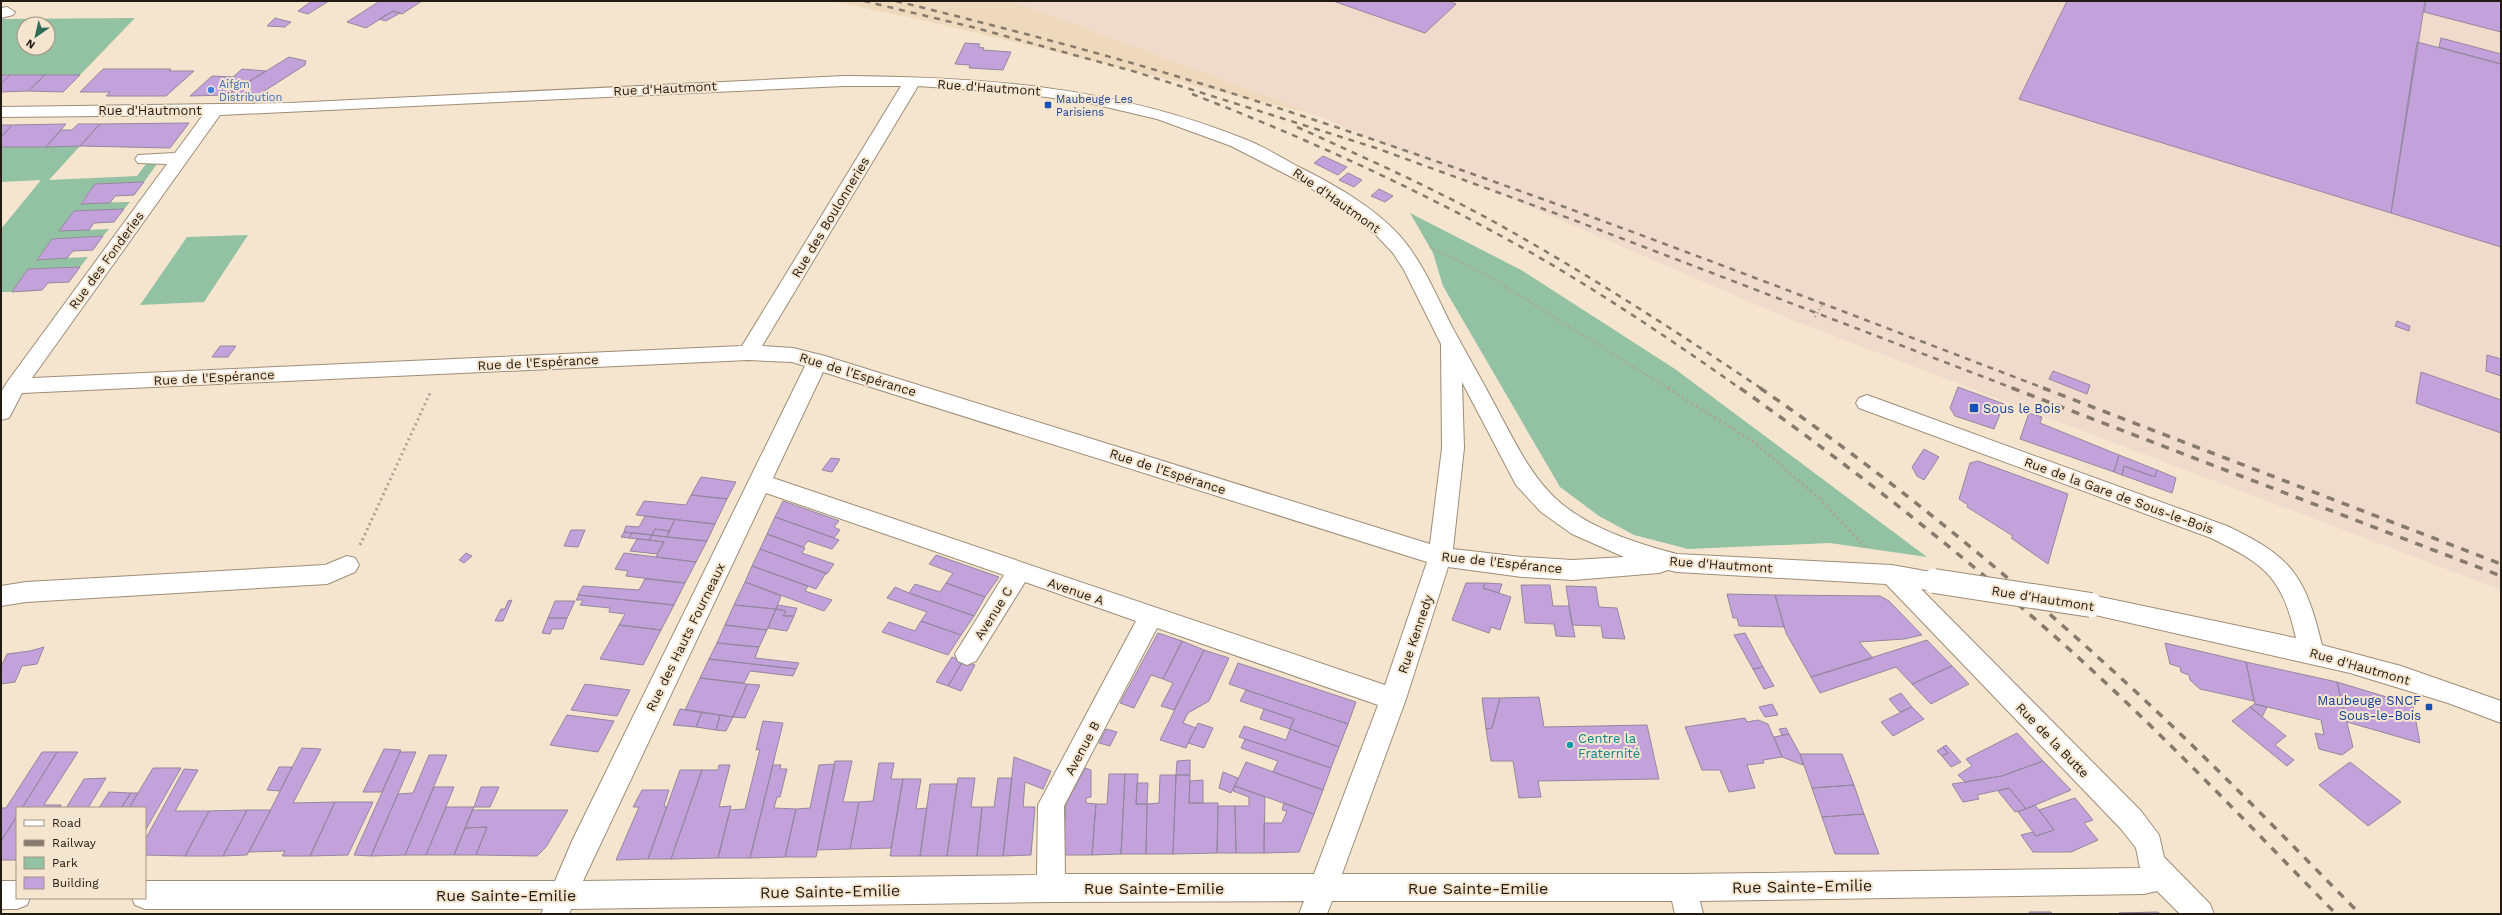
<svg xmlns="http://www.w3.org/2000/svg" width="2502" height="915" font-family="'Work Sans',sans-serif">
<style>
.industrial{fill:#efdacc}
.built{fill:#efd9bd}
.green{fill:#92c2a3;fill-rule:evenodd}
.building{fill:#c3a2db;stroke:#94879d}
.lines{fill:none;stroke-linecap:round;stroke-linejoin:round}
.minor-casing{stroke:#9d8d78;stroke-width:2}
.path-far1{stroke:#afa18f;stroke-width:2;stroke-dasharray:1.5 2.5;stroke-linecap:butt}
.path{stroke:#afa18f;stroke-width:3;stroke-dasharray:2 3.5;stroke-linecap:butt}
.minor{fill:#fff;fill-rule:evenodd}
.rail-far1{stroke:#857a6b;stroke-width:2.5;stroke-dasharray:6 6;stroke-linecap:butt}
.rail{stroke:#857a6b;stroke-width:3.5;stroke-dasharray:8 8;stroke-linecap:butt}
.minor-bridge-casing{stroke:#9d8d78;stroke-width:26;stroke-linecap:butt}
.minor-bridge{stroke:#fff;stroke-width:24}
.shop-dot{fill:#3f7fe0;stroke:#f6e5ce;stroke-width:1.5}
.transit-dot{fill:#1a4fb4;stroke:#f6e5ce;stroke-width:1.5}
.culture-dot{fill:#0f9aa8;stroke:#f6e5ce;stroke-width:1.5}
.labels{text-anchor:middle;stroke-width:4;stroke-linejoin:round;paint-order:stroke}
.far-shop-label{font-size:11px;fill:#366cbe;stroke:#f6e5ce;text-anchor:start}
.far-transit-label{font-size:11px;fill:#164399;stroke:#f6e5ce;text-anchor:start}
.street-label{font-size:13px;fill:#211b13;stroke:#f6e5ce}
.transit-label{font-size:13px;fill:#164399;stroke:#f6e5ce;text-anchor:start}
.culture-label{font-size:13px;fill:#0d838f;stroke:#f6e5ce;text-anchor:start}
.near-street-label{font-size:16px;fill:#211b13;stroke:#f6e5ce}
</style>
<rect width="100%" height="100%" fill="#f6e5ce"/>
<path class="industrial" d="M1012,1H2501V590L1792,320L1317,115Z"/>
<path class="built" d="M831,1H1012L1317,115L931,22Z"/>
<path class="green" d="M135,18L80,75H1V19ZM24,24H48V48H24Z
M80,146L49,180L137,176L146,164H157L144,182L95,184L81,203L130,202L124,209L74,211L60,231L109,229L103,236L53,239L37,259L88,257L80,267L28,269L12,292H1V229L41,180L1,182V147Z
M1410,213L1523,271L1675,369L1927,557L1830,543L1688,549L1634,535L1599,516L1560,487L1443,286L1433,253Z
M248,235L204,302L140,305L187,237Z"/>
<path class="building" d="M312,1H329L308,14L298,11Z
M380,1H422L402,14L393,11L366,28L347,22Z
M1333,1H1448L1456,4L1425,33Z
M2067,1H2425L2391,213L2019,99Z
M2426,1H2501V32L2424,12Z
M393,11L400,13L386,21L379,19Z
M275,18L282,20L291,22L285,27L267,26Z
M2441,38L2501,54V64L2439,47Z
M2417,42L2501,64V247L2391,213Z
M965,43L980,44L978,47L984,48L983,50L1011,52L1003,70L969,68L970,65L955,64Z
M289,57L306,61L305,65L258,95H227Z
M103,69H171L169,71H194L166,96H106L110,92H80Z
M242,69L266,71L227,95L190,96L212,76L233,77Z
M1,75H10L1,84Z
M10,75H45L28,91L1,92V84Z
M45,75H80L63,92L28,91Z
M189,123L170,148L80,146L100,124Z
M66,124L46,147H1V137L12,125Z
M78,124H100L80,146L46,147L61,130H72Z
M1,125H12L1,137Z
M1323,156L1347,167L1338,175L1314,163Z
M1348,173L1362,180L1354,187L1339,180Z
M144,182L134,195L115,196L110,203L81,204L95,184Z
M1379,189L1393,196L1385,202L1371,196Z
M124,209L114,222L94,223L89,230L59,231L74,211Z
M103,236L93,250L73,251L67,258L37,260L52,239Z
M80,267L69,282L48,283L42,290L12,292L28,269Z
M2397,321L2410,326L2409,331L2395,326Z
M220,346H236L228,357H212Z
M2487,355L2501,359V376L2486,371Z
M2053,371L2090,385L2087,394L2049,379Z
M2421,372L2501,400V433L2416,403Z
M1958,387L2004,404L1994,429L1955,416L1950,408Z
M2029,413L2042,417L2040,423L2119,455L2114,472L2020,439Z
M1924,449L1939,457L1924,480L1917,476L1912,467Z
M2119,455L2157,470L2155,477L2124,466L2122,475L2114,472Z
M831,458L840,459L832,472L822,470Z
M1978,461L2068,494L2048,564L2011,538L2013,536L1967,507L1968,505L1959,499L1970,463Z
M2124,466L2155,477L2157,470L2176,478L2172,493L2122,475Z
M701,477L736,482L727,499L691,495Z
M691,495L727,499L715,524L636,515L644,501L686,505Z
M783,501L837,520L839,521L834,527L840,530L834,538L775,517Z
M645,516L669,519H675L669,531L655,529L652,535L624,532L626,526L639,527Z
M775,517L834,538L839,540L832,549L808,541L803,547L767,534Z
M675,519L678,520L715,524L707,541L667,537Z
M655,529L669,531L667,537L652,535Z
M571,530H585L578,547L564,546Z
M624,532L632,533L629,538L621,537Z
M632,533L652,535L649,540L629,538Z
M767,534L805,548L802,553L834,564L827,574L760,549Z
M652,535L667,537L707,541L696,562L656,557L664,542L649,540Z
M637,539L649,540L664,542L657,554L630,551Z
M760,549L826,573L816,589L752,566Z
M466,553L472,556L464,563L459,560Z
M624,553L696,562L685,583L626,576L628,571L615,569Z
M936,555L999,577L985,597L946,583L953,573L929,564Z
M752,566L808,586L805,591L832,600L824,611L745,582Z
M645,579L685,583L674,605L578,595L583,586L639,590Z
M745,582L781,596L776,609L734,605Z
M946,583L985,597L974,616L909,593L915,584L940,592Z
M1466,583H1485L1483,588L1511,597L1500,630L1491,627L1489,633L1452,620Z
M1485,583L1502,584L1499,593L1483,588Z
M1521,585H1550L1553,606H1569L1575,637L1556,636L1554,624L1525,623Z
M1566,586L1596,587L1599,607L1617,608L1625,639L1603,638L1601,626L1572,625Z
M895,587L909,593L974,616L961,635L921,621L927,612L887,598Z
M1727,594L1775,595L1784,627L1739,626L1737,618H1733Z
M579,595L674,605L661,630L619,625L625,614L609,612L610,608L580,605L583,600H576Z
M1775,595L1880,596L1889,601L1922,635L1904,639L1859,642L1873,658L1811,677L1786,633Z
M512,600L503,621H495L501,609H505L508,601Z
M555,601H575L567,618H548Z
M734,605L776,609L767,630L725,625Z
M778,605L795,608H797L794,616H783L786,611L776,609Z
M776,609L786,611L783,616H794L787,631L768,628Z
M548,618H567L563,629H552L550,634L542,633Z
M921,621L961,635L948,655L882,632L889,622L915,631Z
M619,625L661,630L643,665L600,659Z
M725,625L767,630L759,647L717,643Z
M1158,633L1182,641L1163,679L1151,675L1134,708L1120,703Z
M1745,633L1763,667L1753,669L1734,635Z
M1927,640L1952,666L1912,684L1896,667L1820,693L1811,677Z
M1182,641L1204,650L1174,710L1161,706L1173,683L1163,679Z
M717,643L759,647L755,658L799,663L796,669L709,659Z
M2165,643L2246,662L2254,701L2200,689L2190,680L2189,675L2181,672L2180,667L2170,664Z
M44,647L37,664L22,666L15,682L1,684V667L7,654L30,651Z
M1204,650L1229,658L1209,701L1188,713L1183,723L1196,728L1188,743L1186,748L1160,740Z
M952,657L963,661L948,686L936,682Z
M709,659L796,669L793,676L750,671L744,683L700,678Z
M963,661L975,665L961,691L948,686Z
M2246,662L2337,682L2353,747L2342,755L2319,749L2315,733L2324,735L2321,720L2255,704Z
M1238,663L1356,702L1348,724L1229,684Z
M1952,666L1969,684L1931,704L1912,684Z
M1763,667L1774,686L1764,689L1753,669Z
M700,678L747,684L733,717L685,710Z
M2337,682L2413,705L2420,743L2347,722Z
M585,684L630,690L617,716L571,710Z
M747,684L760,685L745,718L733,717Z
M1246,690L1348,724L1339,747L1290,729L1294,719L1240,701Z
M1901,693L1912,707L1900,712L1889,699Z
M1539,697L1544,727L1647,725L1659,779L1538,781L1541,797L1519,798L1513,761H1491L1486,729L1492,728L1500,698Z
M1482,698H1500L1492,728L1486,729Z
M1772,704L1778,715L1765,717L1759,707Z
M2255,704L2267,707L2262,717L2250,707Z
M1912,707L1924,719L1893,736L1881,722Z
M2250,707L2286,736L2275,745L2294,760L2287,766L2232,721Z
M680,709L702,712L696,727L673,725Z
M1264,709L1294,719L1290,729L1260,719Z
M702,712L720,715L716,730L696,727Z
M567,715L614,721L598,752L550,745Z
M720,715L733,717L726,731L716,730Z
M1745,718L1747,722L1758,720L1768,724L1782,757L1763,760L1764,763L1747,765L1755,788L1729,792L1720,770H1702L1685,727Z
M763,721L783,723L750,858H718L730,810L745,809L760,749L756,750Z
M1198,723L1213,728L1204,748L1188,743Z
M1244,726L1286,740L1290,729L1339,747L1331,768L1239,737Z
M1786,728L1789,734L1782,735L1779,729Z
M1106,729L1117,732L1110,746L1099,743Z
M2017,733L2043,761L2002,776L1965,782L1958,775L1972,766L1966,759Z
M1789,734L1800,754L1803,765L1782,757L1774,737Z
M1245,739L1331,768L1323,790L1273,772L1278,761L1241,748Z
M1946,745L1961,762L1951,767L1942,756L1948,753L1943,747Z
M1943,747L1948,753L1942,756L1937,751Z
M302,748L321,749L293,803L335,802L310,856H282L285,851L249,852Z
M384,749L401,750L382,792H363Z
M42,752H57L22,808H17V816L1,841V808H6Z
M57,752H78L44,805H61L60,808H22Z
M400,752H416L371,856L354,855Z
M1800,754H1842L1854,785L1812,788Z
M429,755H447L405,855L371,856L398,794L413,793Z
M1014,757L1051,771L1043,789L1025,782L1023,807H1035L1031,855L1003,856Z
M1190,760V775H1176L1177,761Z
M835,761H852L843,802H859L850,849L817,850Z
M2043,761L2071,790L2026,809L2009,788L1977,795L1979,799L1963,802L1952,784L2002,776Z
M1246,762L1323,790L1314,814L1235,786Z
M2350,762L2401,802L2368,826L2319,785Z
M879,763H894L891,779H903L891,848L850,849L859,802L873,801Z
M835,764L816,857H785L796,809L810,808L819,765Z
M719,765H730L719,807L731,806L718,858L671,859L702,770H718Z
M773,765H781L780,769H787L780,797H777L774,808L796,809L785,857L750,858Z
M279,767H292L280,791L267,790Z
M153,768H181L145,831V808H129Z
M1085,768L1091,770V797L1086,798V803L1096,804L1092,855H1063L1066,804Z
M184,769L198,770L175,811H209L185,856L145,855V840Z
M680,770H702L671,859H648Z
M1223,772L1238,778L1231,793L1219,788Z
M1109,774H1125L1121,854L1092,855L1096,804H1107Z
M1125,774H1138L1136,804H1147L1146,854H1121Z
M1160,775H1176L1173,854H1146L1147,804L1159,803Z
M1176,775H1190L1189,803H1218L1217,853L1173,854Z
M106,778L88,808H66L84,779Z
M958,778H975L971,807H982L977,856H947Z
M998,778H1012L1003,856H977L982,807H994Z
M903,779H921L916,809L927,808L920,856H890Z
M1203,780V803H1189L1190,781Z
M1137,783H1148L1147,804H1136Z
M930,784H957L947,856H920Z
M1854,785L1864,814L1822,817L1812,788Z
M1235,786L1265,797L1264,853H1236L1235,806H1249V797L1233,791Z
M434,787H454L426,855H405Z
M481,787H499L490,807H474Z
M2009,788L2026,809L2015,812L1998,791Z
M642,790H669L664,806L667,807L648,859L616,860L639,807H633Z
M109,792L131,793L121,808H99Z
M131,793H138L129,808H121Z
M2075,798L2093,820L2084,823L2098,840L2071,852H2033L2021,835L2033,832L2036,836L2054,830L2039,810Z
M335,802H373L348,855L310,856Z
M1284,803L1314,814L1299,852L1264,853V823H1282L1287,811L1282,810Z
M2035,805L2039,810L2054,830L2036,836L2018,812Z
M1218,806H1235L1236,853H1217Z
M446,807H474L454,855H426Z
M247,810L223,856H185L209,811Z
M247,810H271L247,855L223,856Z
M472,810H568L546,847L537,856L476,855L487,827L465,828Z
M1864,814L1879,854H1835L1822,817Z
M17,816V860H1V841Z
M487,827L476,855H454L465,828Z
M2029,912H2051L2052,914H2030Z
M2157,912L2161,914L2119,913Z"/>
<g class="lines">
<defs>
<path id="minor" d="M7,7L15,12L13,15L1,18V8Z
M844,76C982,77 1112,86 1242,138C1261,145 1279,156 1297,166C1333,184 1373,206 1400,236C1421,260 1435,292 1449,321C1464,350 1481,378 1496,407C1514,440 1529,473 1555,498C1587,528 1635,543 1677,554L1892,565L1942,574L1946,581L1942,588L1934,591L1921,589L2141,811L2159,835L2164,857L2210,904L2214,914H2180L2157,891L2144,894L1700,901L1703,914H1675L1672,901H1332L1327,914H1299L1304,901L1051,902L571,909L569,914H541L543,909H145L135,905L132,898H145V881H555L572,841L805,366L792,362L748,360L22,393L9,418L1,420V392L8,381L167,164L138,163L135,159L138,155L175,153L203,115L1,117V107L290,103ZM844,86H901L742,346L32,378L220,115ZM918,86L1006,92L1085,102L1157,119L1231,146L1303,183L1346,211L1376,235L1393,253L1404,270L1441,344L1442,448L1430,544L825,356L793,348L762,346ZM823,372L1427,562L1385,685L773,478ZM1462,382L1516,485L1541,512L1572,534L1624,557L1573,560L1522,557L1453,549L1464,448ZM766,493L1004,575L955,654L958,661L967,665L976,661L1025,582L1136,621L1038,805L1037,875L583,881ZM1448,567L1522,577L1573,580L1659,573L1668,570L1677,572L1886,584L2121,829L2136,848L2140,868L1683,874H1342L1406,699ZM1157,628L1378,705L1314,874H1065L1064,806Z
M1867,395L2227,526C2292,557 2305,575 2322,645L2401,666L2501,701V723L2448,703L2350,673L2082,612L2079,605L2082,598L2091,595L2296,638C2282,577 2266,565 2211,538L1859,408L1856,403L1859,398Z
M347,556L355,558L359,565L355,572L327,584L26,602L1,606V586L26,582L325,565Z
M1,881H17V898H30L27,905L17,909H1Z"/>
</defs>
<use href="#minor" class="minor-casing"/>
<path class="path-far1" d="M1430,247L1487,275L1669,389
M1815,317L1825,300"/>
<path class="path" d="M1668,388L1755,443L1818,497L1865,547
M360,545L431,391"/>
<use href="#minor" class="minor"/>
<path class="rail-far1" d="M864,1L976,28L1136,72L1376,148L1571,219L2015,389
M896,1C1009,29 1121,58 1231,93C1507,180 1776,286 2046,389
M1192,94C1308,139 1422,191 1530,252C1603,294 1673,341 1741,389
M1297,127C1365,158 1433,188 1498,224C1589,275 1676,331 1762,389"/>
<path class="rail" d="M1740,388C1854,469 1965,556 2069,649C2162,733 2248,824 2336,914
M1760,388C1888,476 2009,575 2123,680C2205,755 2282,835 2360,914
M2012,388L2501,576
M2043,388L2501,564"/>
<defs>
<path id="minor-bridge" d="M1934,581L2091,605"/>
</defs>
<use href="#minor-bridge" class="minor-bridge-casing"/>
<use href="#minor-bridge" class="minor-bridge"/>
</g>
<circle class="shop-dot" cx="211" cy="90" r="4"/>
<g class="transit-dot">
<rect x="1044" y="101" width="8" height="8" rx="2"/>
<rect x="1969" y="403" width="10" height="10" rx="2"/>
<rect x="2425" y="703" width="8" height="8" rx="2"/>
</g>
<circle class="culture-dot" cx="1570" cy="745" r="4"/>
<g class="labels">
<g class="far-shop-label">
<text x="219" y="88">Aifgm<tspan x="219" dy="13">Distribution</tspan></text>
</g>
<g class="far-transit-label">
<text x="1056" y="103">Maubeuge Les<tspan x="1056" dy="13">Parisiens</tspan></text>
</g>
<g class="street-label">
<text transform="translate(989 87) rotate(4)" y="5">Rue d'Hautmont</text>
<text transform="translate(665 88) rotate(-3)" y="5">Rue d'Hautmont</text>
<text x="150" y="115">Rue d'Hautmont</text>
<text transform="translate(1337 200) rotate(35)" y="5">Rue d'Hautmont</text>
<text transform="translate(830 217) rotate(-59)" y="5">Rue des Boulonneries</text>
<text transform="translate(106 260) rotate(-54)" y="5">Rue des Fonderies</text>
<text transform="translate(538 362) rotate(-3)" y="5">Rue de l'Espérance</text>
<text transform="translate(858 374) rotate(17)" y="5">Rue de l'Espérance</text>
<text transform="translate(214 377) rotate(-3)" y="5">Rue de l'Espérance</text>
<text transform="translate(1168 471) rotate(18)" y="5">Rue de l'Espérance</text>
<text transform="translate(2119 495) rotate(20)" y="5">Rue de la Gare de Sous-le-Bois</text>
<text transform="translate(1502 562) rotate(6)" y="5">Rue de l'Espérance</text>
<text transform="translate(1721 564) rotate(4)" y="5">Rue d'Hautmont</text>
<text transform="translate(1076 591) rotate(19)" y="5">Avenue A</text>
<text transform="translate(2043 598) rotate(9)" y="5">Rue d'Hautmont</text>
<text transform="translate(993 613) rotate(-58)" y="5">Avenue C</text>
<text transform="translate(1415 634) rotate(-71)" y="5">Rue Kennedy</text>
<text transform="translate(685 637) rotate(-64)" y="5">Rue des Hauts Fourneaux</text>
<text transform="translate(2360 666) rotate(16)" y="5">Rue d'Hautmont</text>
<text transform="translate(2053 740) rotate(46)" y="5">Rue de la Butte</text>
<text transform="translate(1082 748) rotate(-62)" y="5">Avenue B</text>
</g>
<g class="transit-label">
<text x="1983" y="413">Sous le Bois</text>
<text x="2421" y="705" text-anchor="end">Maubeuge SNCF<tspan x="2421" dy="15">Sous-le-Bois</tspan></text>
</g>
<g class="culture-label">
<text x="1578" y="743">Centre la<tspan x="1578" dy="15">Fraternité</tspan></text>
</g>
<g class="near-street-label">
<text transform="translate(1802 886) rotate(-1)" y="6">Rue Sainte-Emilie</text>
<text x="1154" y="894">Rue Sainte-Emilie</text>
<text x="1478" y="894">Rue Sainte-Emilie</text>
<text transform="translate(830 891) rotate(-1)" y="6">Rue Sainte-Emilie</text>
<text x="506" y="901">Rue Sainte-Emilie</text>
</g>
</g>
<rect width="2502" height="915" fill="none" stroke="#211b13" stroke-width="4"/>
<rect x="16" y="807" width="130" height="92" fill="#f6e5ce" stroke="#a19483"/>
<rect x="24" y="820" width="20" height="6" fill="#ffffff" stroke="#a19483"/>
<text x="52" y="827" font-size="12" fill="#211b13">Road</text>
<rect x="24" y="840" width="20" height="6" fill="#857a6b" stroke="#a19483"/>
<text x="52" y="847" font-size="12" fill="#211b13">Railway</text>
<rect x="24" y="857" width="20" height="12" fill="#92c2a3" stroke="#a19483"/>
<text x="52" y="867" font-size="12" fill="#211b13">Park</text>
<rect x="24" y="877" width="20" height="12" fill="#c3a2db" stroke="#a19483"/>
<text x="52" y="887" font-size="12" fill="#211b13">Building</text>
<g transform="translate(36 36) rotate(214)"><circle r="19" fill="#f6e5ce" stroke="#a19483"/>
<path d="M0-3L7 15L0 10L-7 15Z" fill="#2e6d5a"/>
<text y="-6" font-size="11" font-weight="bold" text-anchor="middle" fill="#211b13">N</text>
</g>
</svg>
